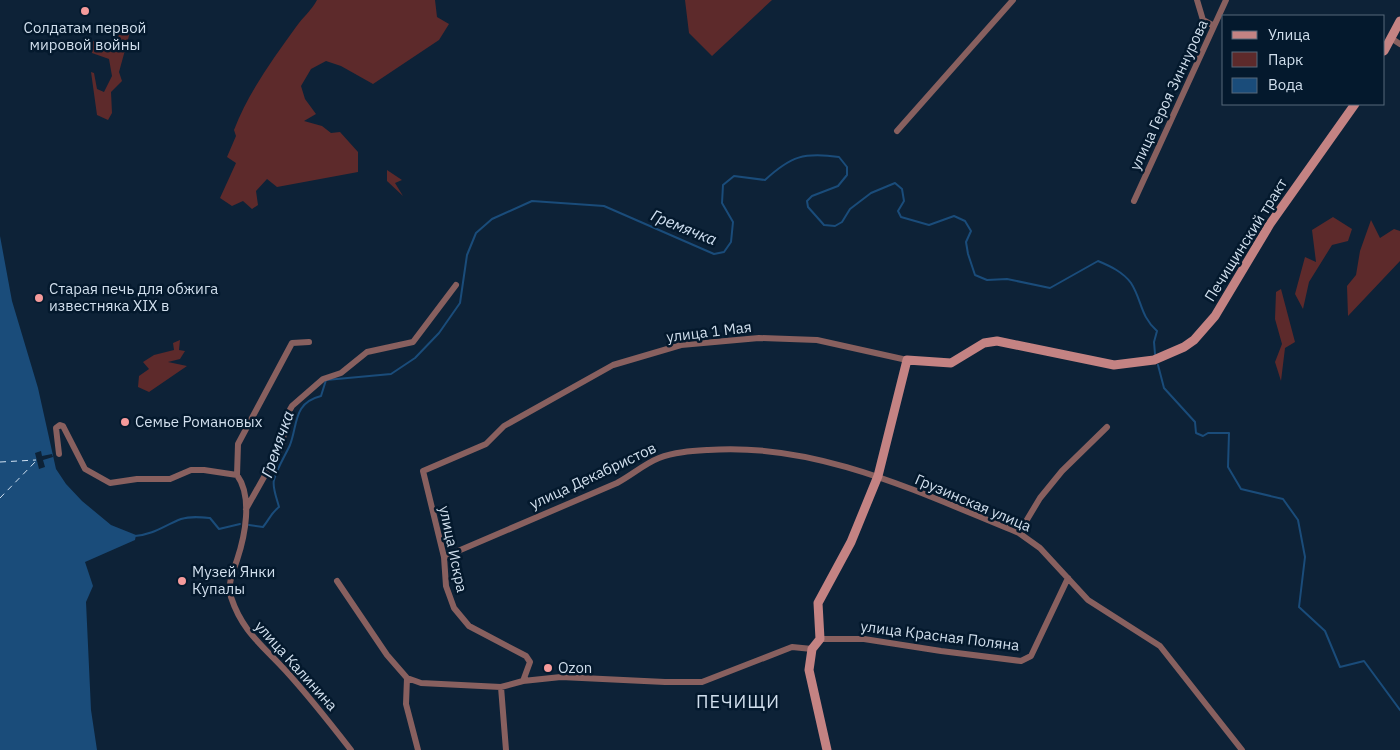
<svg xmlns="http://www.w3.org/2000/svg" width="1400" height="750" font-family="'IBM Plex Sans',sans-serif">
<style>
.green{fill:#5d2a2b}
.water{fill:#1a4c7a}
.pier{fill:#0d2237}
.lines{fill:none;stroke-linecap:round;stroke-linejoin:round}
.stream{stroke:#1a4c7a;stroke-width:2}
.ferry{stroke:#d1e1f2;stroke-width:1;stroke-dasharray:6 5;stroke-linecap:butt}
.street{stroke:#88605f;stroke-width:6}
.secondary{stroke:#c48383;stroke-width:9}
.poi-dot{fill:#f59b9b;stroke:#04192d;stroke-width:2}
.labels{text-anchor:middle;stroke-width:5;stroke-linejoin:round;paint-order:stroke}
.poi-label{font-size:15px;fill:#d1dfed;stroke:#04192d;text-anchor:start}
.street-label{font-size:15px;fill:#d1dfed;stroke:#04192d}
.water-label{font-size:16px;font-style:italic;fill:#d1e1f2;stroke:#04192d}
.quarter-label{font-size:18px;letter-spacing:1px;fill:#d1dfed;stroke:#04192d}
</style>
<rect width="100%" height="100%" fill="#0d2237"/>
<path class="green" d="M317,0H435L437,17L449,24L439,40L373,84L341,66L326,61L311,69L301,86L305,99L316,114L304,121L322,126L331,133L340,132L358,152V172L277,187L267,179L256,191L258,205L252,209L243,201L232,206L220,198L236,163L227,157L236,136L234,130C248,93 273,59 296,27C303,17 311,11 317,0Z
M685,0H772L712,56L689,33Z
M124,29L130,32L119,72L122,81L111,92L112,113L108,120L97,115L91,72L94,73L97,89L104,92L112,76L109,59L92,53L93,41L108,48Z
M387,170L402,180L395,183L403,196L387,181Z
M1333,217L1352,229L1348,241L1332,245L1309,282L1303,309L1295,294L1305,257L1316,262L1312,230Z
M1371,220L1380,238L1394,229L1400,231V261L1348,316L1347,286L1356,275L1360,251Z
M1281,289L1295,342L1285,348L1281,381L1275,362L1282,344L1275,319L1276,292Z
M180,340L179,350L185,351L180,359L168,362L187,366L149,392L138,387L139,376L149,369L143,362L154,355L174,350L173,343Z"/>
<path class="water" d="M0,191V236L12,301L38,388L56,469L66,484L82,501L111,525L136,535L135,540L85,562L93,586L86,602L91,710L97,750H0Z"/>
<path class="pier" d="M41,451L42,456L52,454L53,457L43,460L45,467L39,469L35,453Z"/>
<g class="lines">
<path class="stream" d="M1158,365L1164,388L1195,422L1196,433L1203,436L1208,433H1229L1228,467L1241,489L1283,499L1298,520L1305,557L1299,607L1325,631L1340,667L1364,661L1400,710
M249,525L263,527C269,520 271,513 279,507C277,499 272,487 274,480C277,468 285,456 290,445C298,424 293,403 321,396L326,380L391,374L415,358L439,333L460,303L467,255L476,233L492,219L532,201L604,206L714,254L724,252L731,242L733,222L722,203L723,185L734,176L765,180C791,156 804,152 839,157L847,167V175L838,186L812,196L807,201L808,207L824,225L835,226L842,222L850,209L871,193L895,183L902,189L904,201L898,211L901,217L929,225L954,216L965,221L971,231L966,242L968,254L975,275L987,280L1007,279L1050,288L1098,261C1110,266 1123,272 1131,283C1142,300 1140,316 1157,331L1154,342L1155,354
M135,536C155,534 163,526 181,519C191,516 200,517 210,518L219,529L240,524"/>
<path class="ferry" d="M0,462L36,460
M0,498L37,460"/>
<path class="street" d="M1197,0L1203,20L1214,26
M1391,38L1400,44
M897,131L1013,0
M1134,201L1226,0
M59,454L56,428L60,425L63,426L85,469L110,483L137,479H170L191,470H204L237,475C253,497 245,536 237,560C233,572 227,585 231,597C242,631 262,645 285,670C308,695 330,723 351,750
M237,475L238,444L292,343L309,342
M246,509L282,445L287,415L292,406L323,379L341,373L367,352L413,342L456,285
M1019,533L1040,498L1062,471L1107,427
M444,557L617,483C632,475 644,464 659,458C674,452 692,451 708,450C818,442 920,493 1019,533L1040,548L1088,600L1160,646L1242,750
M337,581L387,655L407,678L406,704L418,750
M820,639H864L941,651L1021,661L1031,656L1068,578
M407,678L421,683L501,687L523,681L561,677L665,682H702L792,647L812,649
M523,681L530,662L526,656L469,626L454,608L446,586L444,557L423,471L486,444L504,426L613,365L681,345L759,338L817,340L907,360
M501,687L506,750"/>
<path class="secondary" d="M1384,51L1400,21
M827,750L809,670L812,649L820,639L818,603L851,542L878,476L907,360L951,363L984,343L997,341L1114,365L1154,360L1184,347L1194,340L1215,316L1270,224L1355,104"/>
</g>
<g class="poi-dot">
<circle cx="85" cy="11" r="5"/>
<circle cx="39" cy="298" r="5"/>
<circle cx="125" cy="422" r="5"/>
<circle cx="182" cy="581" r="5"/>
<circle cx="548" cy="668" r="5"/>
</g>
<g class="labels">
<g class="poi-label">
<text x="85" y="33" text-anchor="middle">Солдатам первой<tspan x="85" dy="17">мировой войны</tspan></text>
<text x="49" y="294">Старая печь для обжига<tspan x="49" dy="17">известняка XIX в</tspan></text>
<text x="135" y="427">Семье Романовых</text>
<text x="192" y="577">Музей Янки<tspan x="192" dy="17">Купалы</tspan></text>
<text x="558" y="673">Ozon</text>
</g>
<g class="street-label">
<text transform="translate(1169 95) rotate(-65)" y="5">улица Героя Зиннурова</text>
<text transform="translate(1246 240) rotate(-58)" y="5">Печищинский тракт</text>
<text transform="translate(709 332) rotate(-7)" y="5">улица 1 Мая</text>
<text transform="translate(593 476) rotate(-25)" y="5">улица Декабристов</text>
<text transform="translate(973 503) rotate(23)" y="5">Грузинская улица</text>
<text transform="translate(453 549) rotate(78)" y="5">улица Искра</text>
<text transform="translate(940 636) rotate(7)" y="5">улица Красная Поляна</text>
<text transform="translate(296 666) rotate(48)" y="5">улица Калинина</text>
</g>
<g class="water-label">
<text transform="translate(684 227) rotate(22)" y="6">Гремячка</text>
<text transform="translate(277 444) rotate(-71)" y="6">Гремячка</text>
</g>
<g class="quarter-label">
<text x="738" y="708">ПЕЧИЩИ</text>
</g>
</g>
<rect x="1222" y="15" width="162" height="90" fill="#04192d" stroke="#56687a"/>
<rect x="1232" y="31" width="25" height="8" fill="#c48383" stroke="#56687a"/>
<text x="1268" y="40" font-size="15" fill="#d1dfed">Улица</text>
<rect x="1232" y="52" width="25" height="15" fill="#5d2a2b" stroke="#56687a"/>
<text x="1268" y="65" font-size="15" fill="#d1dfed">Парк</text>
<rect x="1232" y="78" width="25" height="15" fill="#1a4c7a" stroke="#56687a"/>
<text x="1268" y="90" font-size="15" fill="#d1dfed">Вода</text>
</svg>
